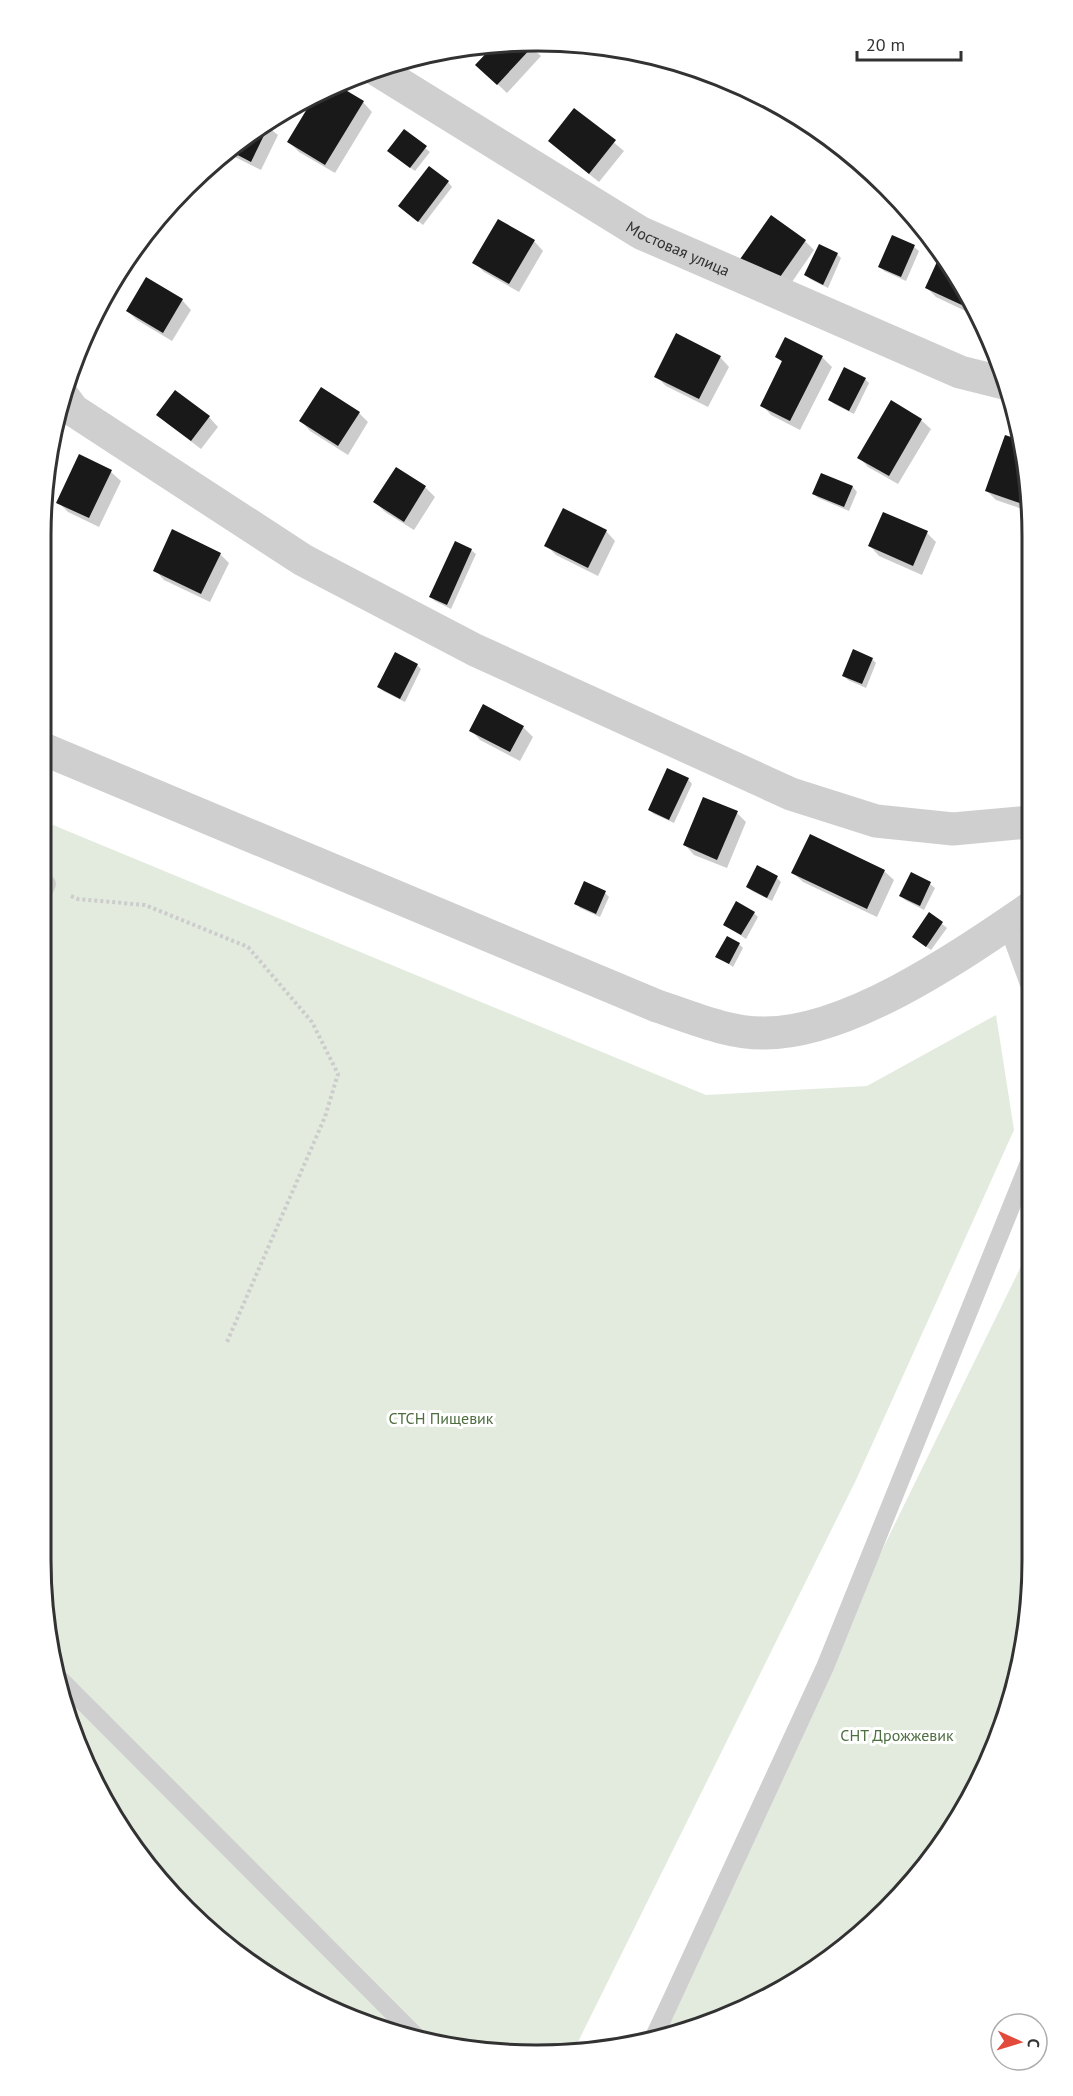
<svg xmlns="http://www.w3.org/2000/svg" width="1073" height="2096" font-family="'PT Sans',sans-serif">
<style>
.green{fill:#e3ebde}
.shadow{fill:#0003}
.building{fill:#191919}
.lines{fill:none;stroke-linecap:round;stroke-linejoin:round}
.path{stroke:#ccc;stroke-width:4;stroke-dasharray:3 3;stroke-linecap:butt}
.lane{stroke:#cfcfcf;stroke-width:18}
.street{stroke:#cfcfcf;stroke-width:33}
.labels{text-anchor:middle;stroke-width:6;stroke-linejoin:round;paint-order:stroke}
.street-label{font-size:16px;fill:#323232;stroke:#fff}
.park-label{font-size:16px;fill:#4e6e40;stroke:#fff}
.rim{fill:none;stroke:#323232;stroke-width:3}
</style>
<rect width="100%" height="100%" fill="#fff"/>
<path class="green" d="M41,820L706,1095L867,1086L996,1015L1014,1130L856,1480L574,2050L439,2046L288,1989L209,1932L143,1862L67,1719L41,1559Z
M1030,1248L1031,1592L1016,1688L981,1779L887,1910L756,2004L643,2038Z"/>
<path class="shadow" d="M527,43L541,56L507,93L477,65L497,44Z
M363,102L372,112L335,173L299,152L289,142Z
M575,110L624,151L599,182L559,150Z
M264,124L278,135L261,170L225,152Z
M404,131L430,152L415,171L393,155Z
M448,182L452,187L423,225L404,210Z
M534,241L543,251L519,292L484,272L474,262Z
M805,241L814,250L783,295L749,272Z
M914,247L919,251L906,281L884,271L880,267Z
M837,254L841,258L828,288L810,279L806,275Z
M942,254L975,312L974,315L936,297L926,287Z
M182,300L191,310L172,341L137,320L127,311Z
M785,339L823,358L832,367L800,430L771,415L762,405L783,363L776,356Z
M720,357L729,367L708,407L666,386L656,376Z
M865,379L869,383L854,414L834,404L830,400Z
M359,413L368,422L348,455L310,431L301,421Z
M158,415L209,417L218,427L201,449L168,424Z
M921,420L931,429L898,484L868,467L859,457Z
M1020,442L1028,471V511L996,500L987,491Z
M80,456L111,472L121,481L99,527L68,512L58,502Z
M396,469L425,487L435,497L414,530L385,512L375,502Z
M822,475L853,487L857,492L849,511L818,498L814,494Z
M606,531L615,541L598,576L556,555L546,545Z
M927,533L936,542L922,575L879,556L870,546Z
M471,550L476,554L451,609L435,601L431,597Z
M220,554L229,563L210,602L164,580L155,570Z
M872,659L876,663L866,688L848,680L844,676Z
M417,665L421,669L405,702L383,691L379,687Z
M483,706L523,727L533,737L520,761L480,740L471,730Z
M688,779L692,784L674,823L654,814L649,810Z
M737,813L746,822L727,868L694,855L685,845Z
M884,871L894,880L877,917L803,882L793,873Z
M911,874L930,884L935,888L924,910L905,900L901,896Z
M777,878L781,882L772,901L752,891L747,887Z
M605,893L609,897L600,917L580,908L576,903Z
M754,913L758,917L746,939L725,925Z
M930,914L947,928L931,950L918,941Z
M739,944L743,948L733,967L717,956Z"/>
<path class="building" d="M529,43L533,46L497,85L475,65L495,44Z
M337,85L364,101L325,165L287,142L316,94Z
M574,108L616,140L589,174L548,141Z
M266,123L269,125L251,162L228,150Z
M404,129L427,146L410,168L387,151Z
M429,166L449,181L418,222L398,206Z
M771,215L806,240L773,287L738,262Z
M498,219L535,240L509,284L472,263Z
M892,235L915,245L901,277L878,267Z
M819,244L838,253L823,285L804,275Z
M941,253L967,299L964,306L925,288Z
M146,277L183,299L163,333L126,311Z
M676,333L721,356L699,399L654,377Z
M785,337L823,356L790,421L760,406L782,361L775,357Z
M844,367L866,378L849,411L828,400Z
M321,387L360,412L338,446L299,421Z
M175,390L210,416L191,441L156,415Z
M891,400L922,419L889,476L857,458Z
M1005,435L1020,440L1028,471V506L985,491Z
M79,454L112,470L89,518L56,503Z
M396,467L426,486L404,522L373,502Z
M821,473L853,486L844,507L812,494Z
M563,508L607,530L588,568L544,546Z
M883,512L928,531L913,566L868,546Z
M172,529L221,553L201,594L153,571Z
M455,541L472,549L447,605L429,597Z
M853,649L873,658L862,684L842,676Z
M395,652L418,664L400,699L377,687Z
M483,704L524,726L510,752L469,731Z
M667,768L689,778L669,820L648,810Z
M703,797L738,811L717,860L683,845Z
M810,834L885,870L867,909L791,873Z
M757,865L778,876L767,898L746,887Z
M911,872L931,882L920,906L899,896Z
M584,881L606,891L596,914L574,904Z
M736,901L755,912L741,935L723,925Z
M929,912L943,922L926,947L912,937Z
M727,936L740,943L729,964L715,957Z"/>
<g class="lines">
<path class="path" d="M71,896L78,899L145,905L248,947L312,1022L338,1074L325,1117L227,1342"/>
<path class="lane" d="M41,897L47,884
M1007,924L1030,987
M60,1679L418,2038
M655,2035L825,1667L1030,1160"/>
<g class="street">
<path id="s1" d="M374,68L641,233L960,372L1004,383"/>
<path d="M62,395L73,410L303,560L475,650L791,794L876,821L953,829L1029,822"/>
<path d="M41,748L657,1006C691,1017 726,1033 763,1033C848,1034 960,956 1029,909"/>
</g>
</g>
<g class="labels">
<g class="street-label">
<text dy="6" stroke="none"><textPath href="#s1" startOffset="354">Мостовая улица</textPath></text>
</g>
<g class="park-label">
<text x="441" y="1424">СТСН Пищевик</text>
<text x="897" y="1741">СНТ Дрожжевик</text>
</g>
</g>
<path d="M0 0H1073V2096H0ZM536 51H537A485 485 0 0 1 1022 536V1560A485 485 0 0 1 537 2045H536A485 485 0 0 1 51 1560V536A485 485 0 0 1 536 51Z" fill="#fff" fill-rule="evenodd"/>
<path class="rim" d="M536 51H537A485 485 0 0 1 1022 536V1560A485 485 0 0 1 537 2045H536A485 485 0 0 1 51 1560V536A485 485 0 0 1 536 51Z"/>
<g transform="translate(1019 2042) rotate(94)"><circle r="28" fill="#ffffff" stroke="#adadad" stroke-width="1.5"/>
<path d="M0-4.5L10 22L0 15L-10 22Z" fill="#e24a3c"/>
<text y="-9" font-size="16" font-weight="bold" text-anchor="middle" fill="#323232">С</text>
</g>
<path d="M857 51v9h104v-9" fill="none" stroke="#323232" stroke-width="3"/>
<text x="866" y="51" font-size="18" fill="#323232" stroke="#ffffff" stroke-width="4.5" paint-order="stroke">20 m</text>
</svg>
